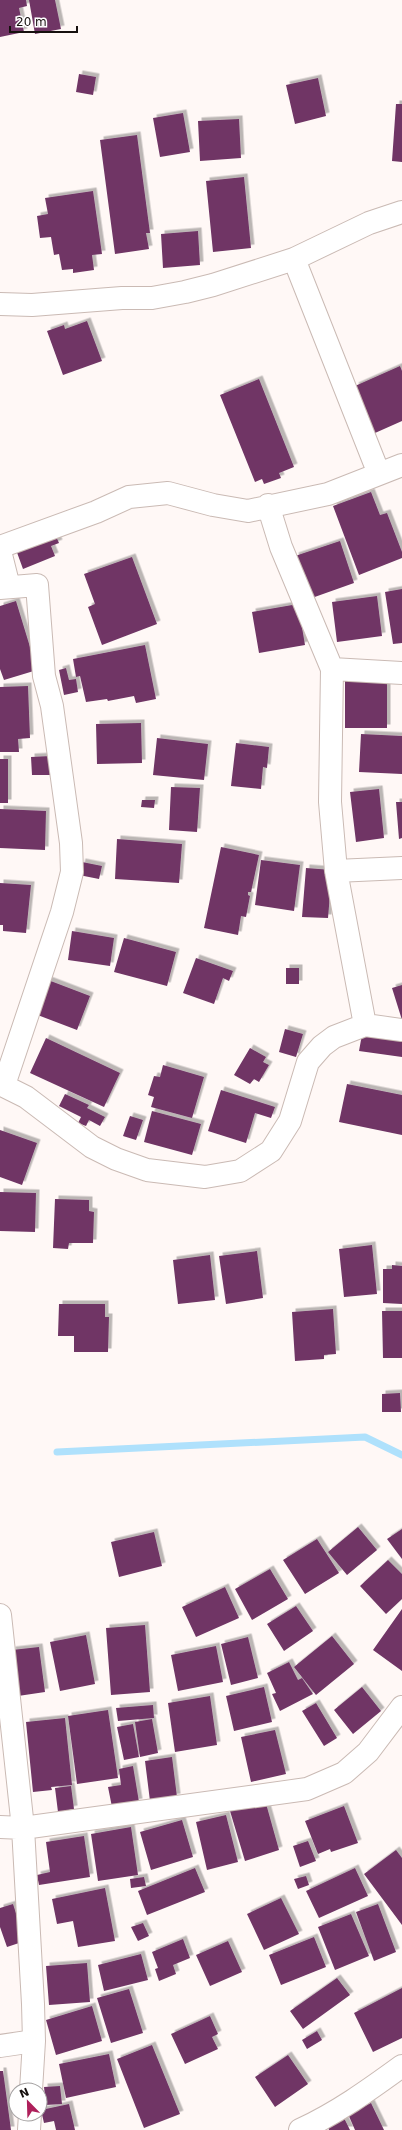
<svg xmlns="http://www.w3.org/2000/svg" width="402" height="2130" font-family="'DejaVu Sans',sans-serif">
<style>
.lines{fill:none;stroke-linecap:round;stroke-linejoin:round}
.stream{stroke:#afe1fc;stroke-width:7}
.building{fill:#6f3565;filter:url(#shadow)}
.street-casing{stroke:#cabab4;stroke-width:24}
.street{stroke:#fff;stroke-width:22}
</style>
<defs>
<filter id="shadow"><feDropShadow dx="3.5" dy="-3.5" stdDeviation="0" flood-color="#0004"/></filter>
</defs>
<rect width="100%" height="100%" fill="#fff8f6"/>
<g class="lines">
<path class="stream" d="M57,1452L365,1437L402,1455"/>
</g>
<path class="building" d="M0,0H26L27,6L19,8L24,32L0,37Z
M29,0H55L61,29L35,34Z
M79,74L96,77L93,95L76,92Z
M318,78L326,116L295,124L286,85Z
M396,104H402V162L392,161Z
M183,113L190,152L160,157L153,118Z
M239,119L241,158L200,161L198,121Z
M137,135L150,233H146L149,249L115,254L100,140Z
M244,177L251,248L213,252L206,181Z
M93,191L102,254L92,255L94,270L73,273V269L62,270L59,254L54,255L51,237L40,238L37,216L48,214L45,198Z
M198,231L200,265L163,268L161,234Z
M87,321L102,361L63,375L47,331L64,325L65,329Z
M400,366L402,371V421L375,433L355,386Z
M259,379L294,467L279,473L281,478L264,484L262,479L255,482L220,395Z
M371,492L380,515L387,513L402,552V558L359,575L333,506Z
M54,532L59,543L51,546L55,556L23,569L15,547Z
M340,541L354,583L309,599L295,556Z
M132,557L157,624L102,645L88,607L95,604L84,574Z
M402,589V643L393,644L385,592Z
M377,596L382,636L337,642L332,602Z
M16,601L37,670L4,680L0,669V606Z
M298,604L305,645L259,653L252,612Z
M145,645L156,699L136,703L134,696L108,701L107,699L86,702L80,676L76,677L73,659Z
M66,668L69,680L76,679L78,692L64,695L59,670Z
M345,680L387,681V728H345Z
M28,686L30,738L18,739L19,752H0V687Z
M141,723L142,763L97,764L96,724Z
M361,734L402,736V774L359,772Z
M157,738L208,744L204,780L153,775Z
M236,743L269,747L267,768L263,767L261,789L231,786Z
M51,756V775H32L31,757Z
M0,759H8V803H0Z
M171,787L200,788L197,832L169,830Z
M379,789L384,838L356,842L350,792Z
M142,800H155L154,808L141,807Z
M396,802H402V838L399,839Z
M0,809L46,811L45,850L0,848Z
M117,839L182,844L179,883L115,879Z
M221,847L259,855L251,892H248V895L250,896L246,917L241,916L238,935L204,928Z
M261,860L300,865L294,911L255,905Z
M82,862L102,866L99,879L79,875Z
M306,868L332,870L328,918L302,917Z
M0,883L31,885L26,933L3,931V925H0Z
M72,931L114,938L110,966L68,960Z
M124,938L176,952L167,986L114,972Z
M196,958L233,971L229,981L223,978L214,1004L183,993Z
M286,968H299V984H286Z
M48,980L90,996L77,1030L35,1014Z
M402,985V1020L392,988Z
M285,1029L303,1034L296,1057L279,1052Z
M363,1029L402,1034V1057L359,1051Z
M46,1038L120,1073L104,1107L30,1073Z
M250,1048L266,1057L263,1062L269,1065L259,1082L254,1079L250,1084L234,1075Z
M163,1065L204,1077L192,1118L151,1107L154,1097L148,1095L154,1076L160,1077Z
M347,1084L402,1095V1135L339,1122Z
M221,1090L275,1107L271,1118L255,1113L246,1143L208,1131Z
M65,1094L89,1105L87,1108L105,1117L100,1126L89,1120L86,1126L78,1123L81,1117L59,1106Z
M152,1111L201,1124L192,1155L144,1142Z
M130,1116L143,1120L136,1140L123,1136Z
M0,1130L37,1143L22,1185L0,1177Z
M0,1192L36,1193L35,1232L0,1231Z
M55,1199L89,1200V1211L94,1212L93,1243H69L68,1249L53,1248Z
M372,1245L377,1294L344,1297L339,1249Z
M257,1251L263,1298L226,1304L219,1256Z
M210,1255L215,1300L178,1304L173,1260Z
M392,1265L402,1266V1304L383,1303V1269H392Z
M59,1304H105V1317H109L108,1352H74V1336H58Z
M333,1309L336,1354L324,1355V1359L295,1361L292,1312Z
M382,1311H402V1358H383Z
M400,1393L401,1412H382V1394Z
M358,1527L377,1550L347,1575L328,1552Z
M402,1529V1559L387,1539Z
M154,1532L162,1566L119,1577L111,1542Z
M317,1539L339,1573L305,1594L283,1560Z
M388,1560L402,1574V1599L386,1614L360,1586Z
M270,1569L288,1599L252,1620L235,1589Z
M225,1587L239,1618L196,1637L182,1607Z
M296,1606L313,1631L284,1651L267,1624Z
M402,1609V1671L373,1650Z
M145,1625L150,1692L111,1695L106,1628Z
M86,1635L95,1684L60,1691L50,1642Z
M332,1636L354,1664L316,1695L294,1667Z
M248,1637L258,1678L231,1685L221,1644Z
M216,1646L223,1682L178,1691L171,1655Z
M39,1647L45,1692L18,1696L12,1650Z
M289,1662L298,1680L302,1678L313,1694L280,1711L272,1694L276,1693L267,1673Z
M264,1687L272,1722L234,1731L226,1696Z
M362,1687L381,1711L353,1734L334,1710Z
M210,1696L217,1745L175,1752L168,1703Z
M316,1703L337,1738L324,1746L302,1711Z
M153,1705L154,1718L118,1721L116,1708Z
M108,1710L118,1778L77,1784L68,1716Z
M65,1718L72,1785L51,1787L52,1790L33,1792L26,1722Z
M152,1719L158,1753L140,1757L135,1722Z
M133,1724L139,1757L124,1760L117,1727Z
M275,1730L286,1774L251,1782L241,1737Z
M172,1757L177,1797L150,1801L145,1761Z
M133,1766L139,1802L112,1807L108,1787L121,1785L119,1769Z
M71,1786L74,1809L58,1812L55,1788Z
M265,1800L279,1850L245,1861L230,1811Z
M344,1806L358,1843L331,1852L330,1849L318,1854L305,1821Z
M226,1815L238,1862L207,1870L196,1822Z
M182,1820L193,1857L151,1870L140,1832Z
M131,1827L138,1875L98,1881L91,1834Z
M84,1836L90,1877L39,1885L37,1875L50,1872L46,1842Z
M308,1841L316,1861L300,1867L293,1846Z
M396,1850L402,1858V1925L364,1874Z
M195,1868L205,1892L147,1915L138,1891Z
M355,1868L368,1896L319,1918L306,1891Z
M306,1876L309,1885L298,1889L294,1879Z
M144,1877L146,1886L131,1888L130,1879Z
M105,1888L115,1941L78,1947L73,1921L57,1924L52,1899Z
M281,1898L299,1934L264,1950L247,1914Z
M13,1904L25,1941L7,1947L0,1927V1908Z
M378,1904L396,1952L374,1961L356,1912Z
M351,1914L369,1956L335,1970L318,1927Z
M143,1923L149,1936L138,1941L131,1927Z
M314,1937L326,1967L281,1985L269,1955Z
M183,1939L190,1958L173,1965L176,1974L159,1981L155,1969L158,1968L152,1952Z
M228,1941L242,1972L210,1986L196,1955Z
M141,1954L148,1980L104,1991L98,1965Z
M87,1963L90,2002L49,2005L46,1966Z
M337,1978L350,1995L303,2029L290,2011Z
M402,1988V2038L373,2052L354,2013Z
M129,1989L143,2033L111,2043L97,1998Z
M92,2006L102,2041L56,2055L46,2020Z
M210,2016L218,2034L212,2037L218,2049L185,2064L171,2034Z
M317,2031L322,2040L307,2049L302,2040Z
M152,2045L180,2114L144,2128L117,2059Z
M109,2054L116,2087L66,2098L59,2064Z
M288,2055L308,2084L275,2107L255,2077Z
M0,2071H3L11,2130H0Z
M60,2086L62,2104L46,2105L44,2087Z
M371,2103L384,2130H355L348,2114Z
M69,2104L75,2130H56L54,2121L44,2123L41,2110Z
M343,2116L350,2130H329L327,2124Z"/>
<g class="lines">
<defs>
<path id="street" d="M294,259L379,474
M0,304L32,305L122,298H152L185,292L213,285L294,259L369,223L402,212
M268,505L281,547L332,669L330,802L336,871L365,1025
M0,547L96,512L129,497L168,493L213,505L248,511L328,494L402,465
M0,551L9,587
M0,588L37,585L44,676L52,706L71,843L72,872L62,912L4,1085
M332,669L402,673
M336,871L402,868
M0,1084L26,1097L92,1147L116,1159L147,1170L205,1177L240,1171L271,1151L290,1121L308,1062L322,1046L334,1037L365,1025L402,1030
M0,1615L23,1828L33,2004L34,2041L31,2090
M0,1827L23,1828L307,1789L344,1773L368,1752L402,1707
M0,2046L34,2041
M29,2130L30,2114
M300,2130C337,2113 369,2090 402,2066"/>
</defs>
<use href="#street" class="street-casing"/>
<use href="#street" class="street"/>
</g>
<g transform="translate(28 2102) rotate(337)"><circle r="19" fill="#ffffff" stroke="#a29f9f"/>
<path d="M0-3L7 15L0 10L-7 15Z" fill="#ae205b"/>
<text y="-6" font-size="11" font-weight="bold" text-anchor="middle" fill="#16100e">N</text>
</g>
<path d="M10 26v6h67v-6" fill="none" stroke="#16100e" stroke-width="2"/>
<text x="16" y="26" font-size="12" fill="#16100e" stroke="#ffffff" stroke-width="3" paint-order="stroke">20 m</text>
</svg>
